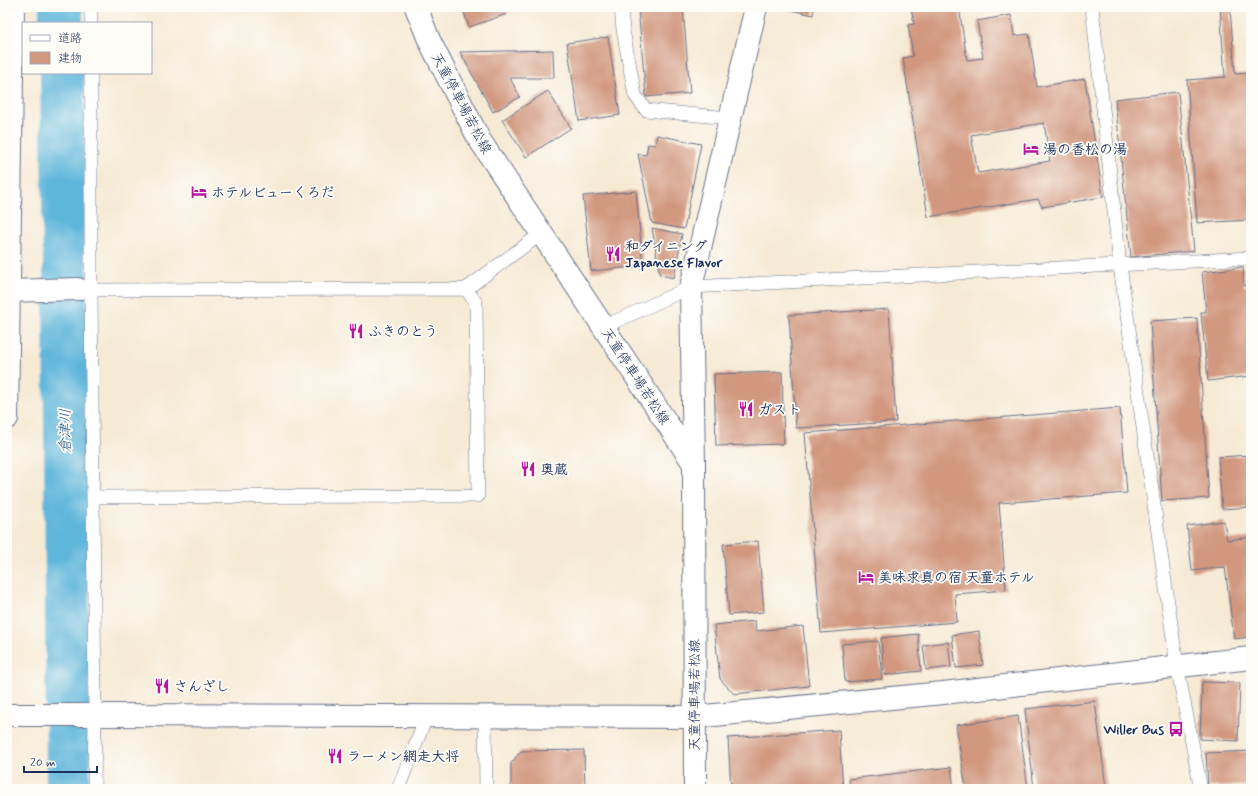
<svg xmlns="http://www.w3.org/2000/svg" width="1258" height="796" font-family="Mynerve,'Klee One',sans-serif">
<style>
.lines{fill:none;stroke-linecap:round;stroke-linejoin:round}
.river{stroke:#5eb6db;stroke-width:44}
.building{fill:#d1977f;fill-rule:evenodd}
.lane-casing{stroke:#687088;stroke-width:14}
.street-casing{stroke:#687088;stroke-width:24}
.secondary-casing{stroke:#687088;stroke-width:24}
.lane{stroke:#fff;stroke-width:13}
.street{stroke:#fff;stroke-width:22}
.secondary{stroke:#fff;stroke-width:22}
.labels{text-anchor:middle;stroke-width:3.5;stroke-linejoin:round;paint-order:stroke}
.street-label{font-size:14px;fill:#1b2f5e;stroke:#fdfcf7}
.poi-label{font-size:14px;font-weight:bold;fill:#1b2f5e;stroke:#fdfcf7;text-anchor:start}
.water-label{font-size:15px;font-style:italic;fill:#325e8a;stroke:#fdfcf7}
</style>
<rect width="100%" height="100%" fill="#fdfcf7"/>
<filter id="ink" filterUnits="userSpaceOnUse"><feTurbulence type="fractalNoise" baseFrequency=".025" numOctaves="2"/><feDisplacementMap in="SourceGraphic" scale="8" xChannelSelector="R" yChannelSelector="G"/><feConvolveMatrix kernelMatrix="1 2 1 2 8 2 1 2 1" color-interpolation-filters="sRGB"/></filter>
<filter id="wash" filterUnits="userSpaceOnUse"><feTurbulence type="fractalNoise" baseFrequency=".012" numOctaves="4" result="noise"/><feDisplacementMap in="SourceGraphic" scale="16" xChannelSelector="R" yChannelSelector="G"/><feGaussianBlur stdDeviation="0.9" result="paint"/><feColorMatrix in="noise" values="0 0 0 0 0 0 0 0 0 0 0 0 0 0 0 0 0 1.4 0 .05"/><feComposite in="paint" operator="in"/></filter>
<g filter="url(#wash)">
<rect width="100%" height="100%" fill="#f6ead5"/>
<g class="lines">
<path class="river" d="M61,7V23
M62,73L65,266L68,789"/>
</g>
<g id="blocks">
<path class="building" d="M462,7H505L507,14L469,27Z
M638,7H683L690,93L646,97Z
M778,7H814L813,15Z
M911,7H959L967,60L983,58L977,21L1011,15L1014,36L1029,34L1037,87L1085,79L1103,197L1042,207L1038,199L928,217L903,58L913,56L908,25L914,24ZM1044,123L1050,161L978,173L971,135Z
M1220,7H1230L1235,74L1251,73V220L1197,223L1187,80L1225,77Z
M608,37L620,115L579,121L567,43Z
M553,50L554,78H510L520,97L493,112L460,52Z
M548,91L571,128L526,157L502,120Z
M1178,92L1194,251L1131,257L1115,99Z
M657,135L701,144L684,229L652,223L638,154L646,155L648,144L655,145Z
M636,191L643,266L591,271L583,196Z
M652,228L682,234L674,278L660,275Z
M1243,267L1244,286H1251V376L1208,381L1201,312H1206L1202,272Z
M889,309L896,422L796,428L789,315Z
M1197,318L1209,498L1162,501L1150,321Z
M782,372L784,444L716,446L714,374Z
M1120,408L1127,493L999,503L1006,590L955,594L957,622L821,633L805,433Z
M1251,455V507L1222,509L1218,457Z
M1224,521L1227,540L1251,537V637L1234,639L1225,567L1192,571L1187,526Z
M758,541L764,612L729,615L723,544Z
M755,621L756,631L803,626L809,686L734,694L720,679L714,625Z
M979,631L983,665L956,668L952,635Z
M918,634L921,671L884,675L881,638Z
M878,641L882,679L845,682L842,644Z
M948,642L951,667L926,670L923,645Z
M1202,682L1240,683L1238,741L1200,739Z
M1095,701L1106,788L1034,789L1025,709Z
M1018,716L1028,789H966L956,725Z
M839,730L843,789H731L728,738Z
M584,750L585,789H511V763L521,751Z
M1251,751V785L1208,787L1206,753Z
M951,767L954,789H850L849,779Z"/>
</g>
</g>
<g filter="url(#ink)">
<use href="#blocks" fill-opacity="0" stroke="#687088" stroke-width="1"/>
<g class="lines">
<defs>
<path id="lane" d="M91,7V23
M621,7L623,30L635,95L646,110L729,118
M1092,7L1120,266L1177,666L1201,789
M91,73V290L95,715L94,789
M82,290L466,289L542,233
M603,327L691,287L1251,258
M93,497L478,496L476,303L466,289
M485,716L486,789
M398,789L427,715"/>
<path id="street" d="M7,291L78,289
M7,418L13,7
M694,464L691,287L756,7
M85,715L694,717L943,693L1251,658"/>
<path id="secondary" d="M416,7L429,40L479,139L694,464L695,789
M7,715H85"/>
</defs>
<use href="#lane" class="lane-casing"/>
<use href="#street" class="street-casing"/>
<use href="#secondary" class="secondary-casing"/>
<use href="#lane" class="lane"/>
<use href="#street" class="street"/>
<use href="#secondary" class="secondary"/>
</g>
</g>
<defs>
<symbol id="hotel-bare" viewBox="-9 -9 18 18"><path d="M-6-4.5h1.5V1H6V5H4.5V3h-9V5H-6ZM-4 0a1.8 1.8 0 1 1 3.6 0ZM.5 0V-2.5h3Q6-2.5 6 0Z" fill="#b5179e" stroke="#fdfcf7" stroke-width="2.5" paint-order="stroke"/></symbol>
<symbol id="restaurant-bare" viewBox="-9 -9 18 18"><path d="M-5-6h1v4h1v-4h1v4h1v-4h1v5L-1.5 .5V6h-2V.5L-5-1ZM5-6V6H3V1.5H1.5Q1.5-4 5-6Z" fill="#b5179e" stroke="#fdfcf7" stroke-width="2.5" paint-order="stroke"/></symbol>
<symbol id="bus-bare" viewBox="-9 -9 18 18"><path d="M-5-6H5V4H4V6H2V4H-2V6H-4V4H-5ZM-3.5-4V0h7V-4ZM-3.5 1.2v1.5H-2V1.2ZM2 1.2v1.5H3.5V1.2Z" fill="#b5179e" stroke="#fdfcf7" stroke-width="2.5" paint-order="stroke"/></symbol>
</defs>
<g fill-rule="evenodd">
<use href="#hotel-bare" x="1020" y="138" width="22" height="22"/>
<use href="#hotel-bare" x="188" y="181" width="22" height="22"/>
<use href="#restaurant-bare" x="602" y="243" width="22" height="22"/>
<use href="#restaurant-bare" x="345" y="320" width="22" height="22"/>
<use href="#restaurant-bare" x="735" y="398" width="22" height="22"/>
<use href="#restaurant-bare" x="517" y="458" width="22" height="22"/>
<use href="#hotel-bare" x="855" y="566" width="22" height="22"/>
<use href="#restaurant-bare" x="151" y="675" width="22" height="22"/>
<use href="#bus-bare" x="1165" y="718" width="22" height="22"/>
<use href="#restaurant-bare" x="324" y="745" width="22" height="22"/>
</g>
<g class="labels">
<g class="street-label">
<text transform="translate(462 103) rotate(62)" y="5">天童停車場若松線</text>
<text transform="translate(636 376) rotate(57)" y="5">天童停車場若松線</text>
<text transform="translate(694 695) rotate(-90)" y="5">天童停車場若松線</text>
</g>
<g class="poi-label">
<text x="1043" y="154">湯の香松の湯</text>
<text x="211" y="197">ホテルビューくろだ</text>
<text x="625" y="251">和ダイニング<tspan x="625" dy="16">Japanese Flavor</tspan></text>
<text x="368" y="336">ふきのとう</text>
<text x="758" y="414">ガスト</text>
<text x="540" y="474">奥蔵</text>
<text x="878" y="582">美味求真の宿 天童ホテル</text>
<text x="174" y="691">さんざし</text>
<text x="1164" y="734" text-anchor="end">Willer Bus</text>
<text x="347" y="761">ラーメン網走大将</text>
</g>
<g class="water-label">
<text transform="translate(65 431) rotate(-90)" y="5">倉津川</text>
</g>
</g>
<rect width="1258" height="796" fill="none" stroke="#fdfcf7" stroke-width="24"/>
<rect x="22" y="22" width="130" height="52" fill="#fdfcf7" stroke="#a3aaba"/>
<rect x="30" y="35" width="20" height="6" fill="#ffffff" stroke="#a3aaba"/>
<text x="58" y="42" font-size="12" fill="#1b2f5e">道路</text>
<rect x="30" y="52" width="20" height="12" fill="#d1977f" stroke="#a3aaba"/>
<text x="58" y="62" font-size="12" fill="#1b2f5e">建物</text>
<path d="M24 766v6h73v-6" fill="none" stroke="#1b2f5e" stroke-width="2"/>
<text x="30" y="766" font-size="12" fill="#1b2f5e" stroke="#fdfcf7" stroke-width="3" paint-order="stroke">20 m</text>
</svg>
